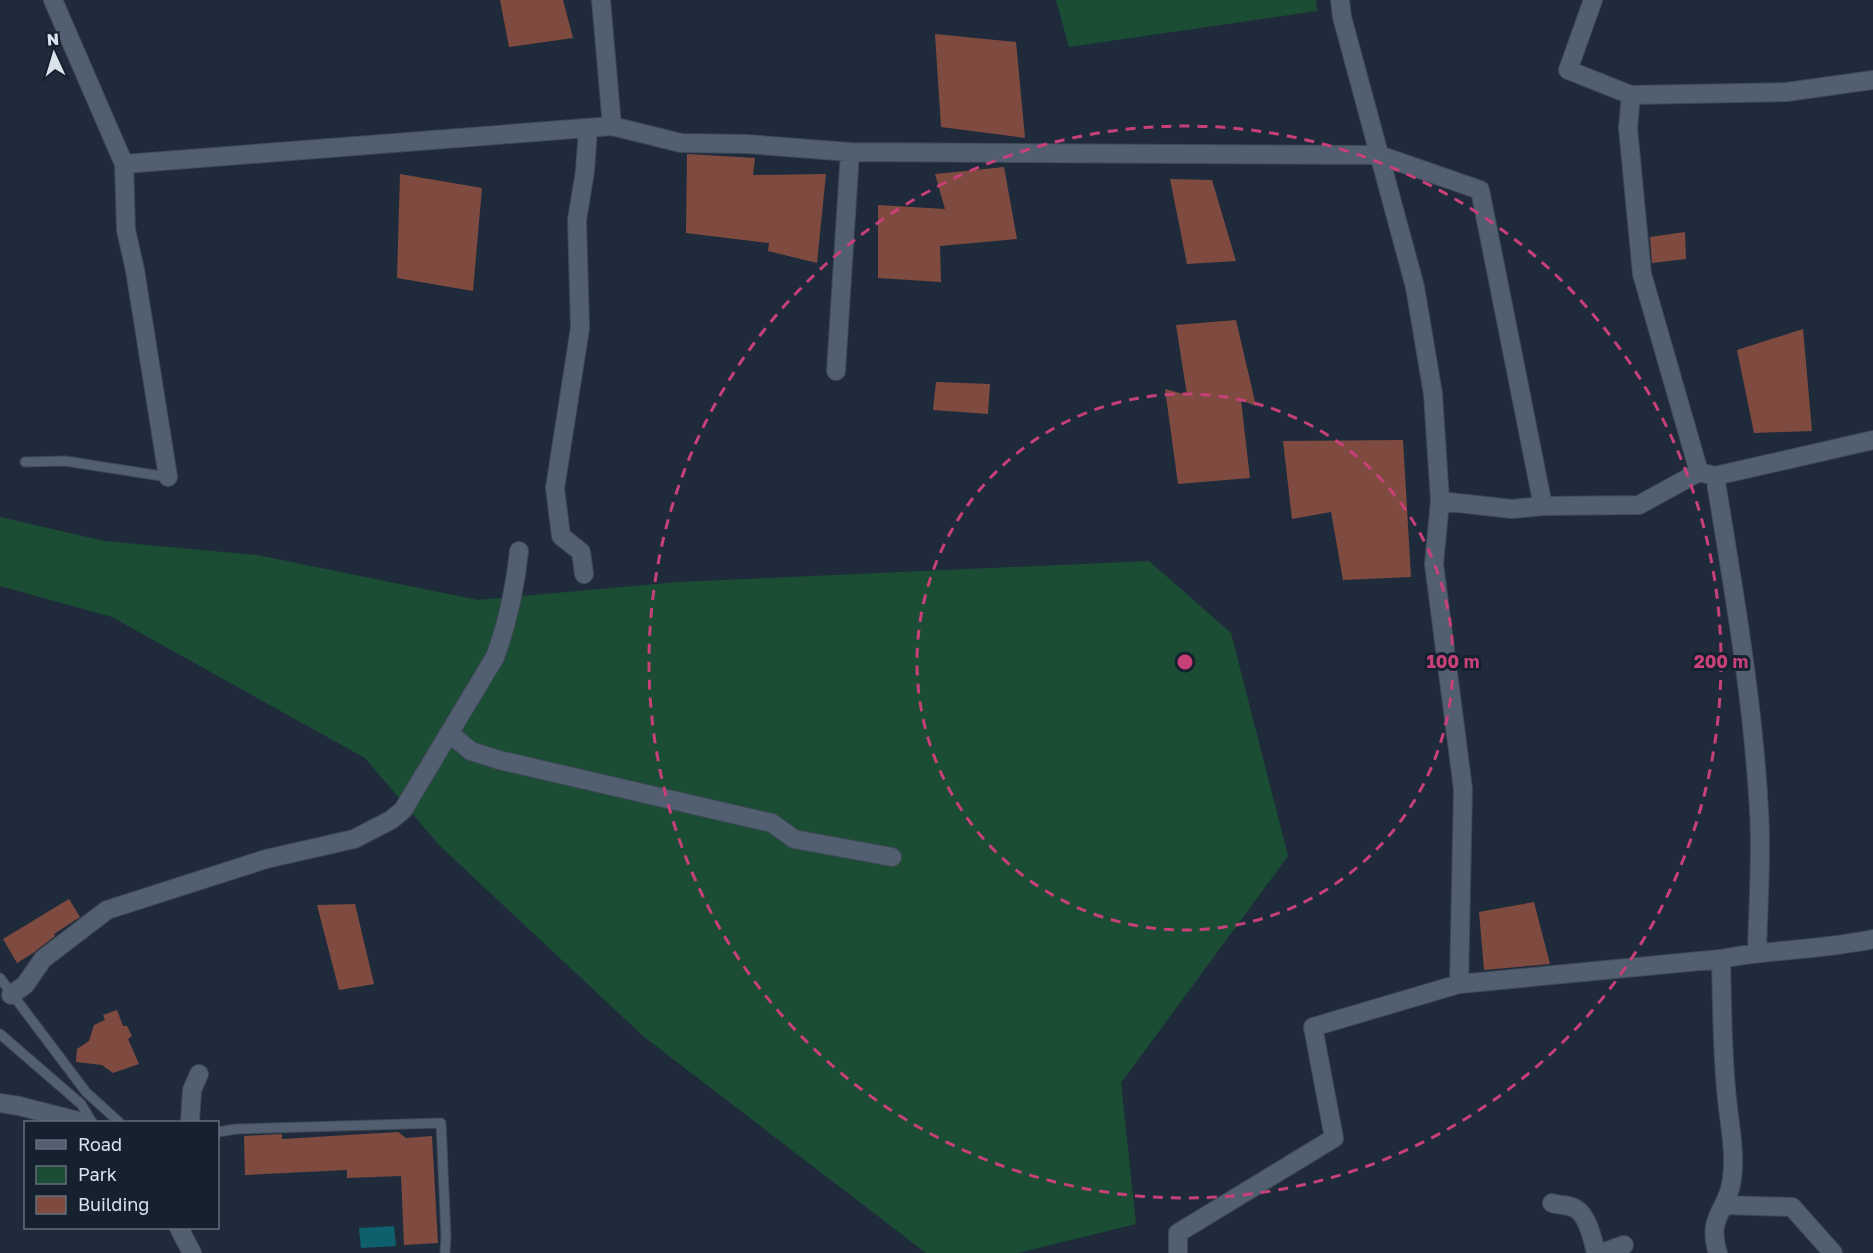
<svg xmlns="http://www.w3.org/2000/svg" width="1873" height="1253" font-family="'Golos Text',sans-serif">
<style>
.green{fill:#1b4d35}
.water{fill:#0f606d}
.building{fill:#7f4b41}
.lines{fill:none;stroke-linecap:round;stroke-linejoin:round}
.service-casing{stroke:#3f4956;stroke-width:11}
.minor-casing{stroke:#3f4956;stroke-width:20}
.service{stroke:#525f71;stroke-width:9}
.minor{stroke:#525f71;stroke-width:18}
.ring{fill:none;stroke:#c74078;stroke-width:3;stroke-dasharray:10 8}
.centre{fill:#c74078;stroke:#162130;stroke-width:3}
.ring-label{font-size:18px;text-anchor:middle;font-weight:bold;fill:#c74078;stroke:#162130;stroke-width:6;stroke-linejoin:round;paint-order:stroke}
</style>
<rect width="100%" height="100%" fill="#1f2b3b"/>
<path class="green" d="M1056,0H1316L1317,11L1069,47Z
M0,517L104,541L257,555L478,600L678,582L1149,561L1231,633L1288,856L1121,1083L1136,1224L1018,1253H926L643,1036L439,845L365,758L112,617L0,586Z"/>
<path class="water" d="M394,1226L396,1246L361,1248L359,1228Z"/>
<path class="building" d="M500,0H563L573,38L509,47Z
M935,34L1016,42L1025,138L941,127Z
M687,154L755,158L753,175L826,174L817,263L768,251L769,243L686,233Z
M1004,167L1017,239L940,246L941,282L878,278V205L945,209L935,174Z
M400,174L482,188L473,291L397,278Z
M1170,179L1212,180L1236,261L1187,264Z
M1685,232L1686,259L1652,263L1650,237Z
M1236,320L1256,406L1241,400L1250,478L1178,484L1165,389L1187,395L1176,325Z
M1803,329L1812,431L1754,433L1737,350Z
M936,382L990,384L988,414L933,410Z
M1403,440L1411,577L1343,580L1331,512L1292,519L1283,441Z
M69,899L80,917L54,934L55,936L33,953L17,963L3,939Z
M1534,902L1550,964L1484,970L1479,912Z
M355,904L374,984L339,990L317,905Z
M117,1010L123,1026H127L132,1036L128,1039L139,1064L113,1073L102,1065L76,1062L77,1049L89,1041L94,1025L105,1020L103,1015Z
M398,1132L406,1138L432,1136L438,1243L404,1245L401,1176L347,1178V1170L245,1175L244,1136L282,1134V1139Z"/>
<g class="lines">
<defs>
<path id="service" d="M25,462L65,461L168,477
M0,978L86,1092L119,1122
M0,1034L81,1104L92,1122
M218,1132L236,1129L441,1123L446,1237L445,1253"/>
<path id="minor" d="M53,0L124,164L126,230L135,270L168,477
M601,0L612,126
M1340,0L1342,17L1415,287L1433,394L1440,501L1434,564L1463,789L1459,984
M1593,0L1568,70L1631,95L1787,92L1873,80
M1631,95L1628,128L1642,274L1699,472
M124,164L612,126L681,143L747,144L850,152L1379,155L1480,190L1543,506
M836,371L850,152
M1715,476C1733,587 1753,698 1759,811C1762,857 1758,905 1757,952
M1440,501L1512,509L1543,506L1639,505L1699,472L1715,476L1873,440
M584,574L581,552L561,536L555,488L580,328L577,220L585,171L588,129
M449,733L471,751L499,760L772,823L794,839L892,857
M11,995L25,985L43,959L107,910L266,859L354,839L391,820L403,810L495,657C508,622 515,588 519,551
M0,1103L19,1106L82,1122
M190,1122L192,1090L199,1074
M1552,1203C1560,1206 1569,1204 1576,1209C1588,1216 1593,1240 1596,1253
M1724,1205L1792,1207L1833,1253
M179,1228L192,1253
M1178,1253V1233L1334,1138L1313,1027L1459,984L1721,959C1771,949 1823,950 1873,939
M1602,1253L1624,1245
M1718,1253C1706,1215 1728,1212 1732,1179C1736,1149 1728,1118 1726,1088C1722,1045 1722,1001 1721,959"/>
</defs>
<use href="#service" class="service-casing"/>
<use href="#minor" class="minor-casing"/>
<use href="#service" class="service"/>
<use href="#minor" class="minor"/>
</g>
<g class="ring">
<circle cx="1185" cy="662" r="268"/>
<circle cx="1185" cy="662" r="536"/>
</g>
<circle cx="1185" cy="662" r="9" class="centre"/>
<g class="ring-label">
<text x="1453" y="668">100 m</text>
<text x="1721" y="668">200 m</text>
</g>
<rect x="24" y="1121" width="195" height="108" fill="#162130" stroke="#646e7b" stroke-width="1.5"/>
<rect x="36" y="1140" width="30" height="9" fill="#525f71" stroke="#646e7b" stroke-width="1.5"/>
<text x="78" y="1151" font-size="18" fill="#dae2ec">Road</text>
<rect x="36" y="1166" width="30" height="18" fill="#1b4d35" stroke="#646e7b" stroke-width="1.5"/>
<text x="78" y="1181" font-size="18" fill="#dae2ec">Park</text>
<rect x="36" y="1196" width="30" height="18" fill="#7f4b41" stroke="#646e7b" stroke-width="1.5"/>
<text x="78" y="1211" font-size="18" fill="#dae2ec">Building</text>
<g transform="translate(54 54) rotate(356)" stroke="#162130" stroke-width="4.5" paint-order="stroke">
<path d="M0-4.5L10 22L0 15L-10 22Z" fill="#dae2ec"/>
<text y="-9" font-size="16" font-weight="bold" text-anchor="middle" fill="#dae2ec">N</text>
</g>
</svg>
